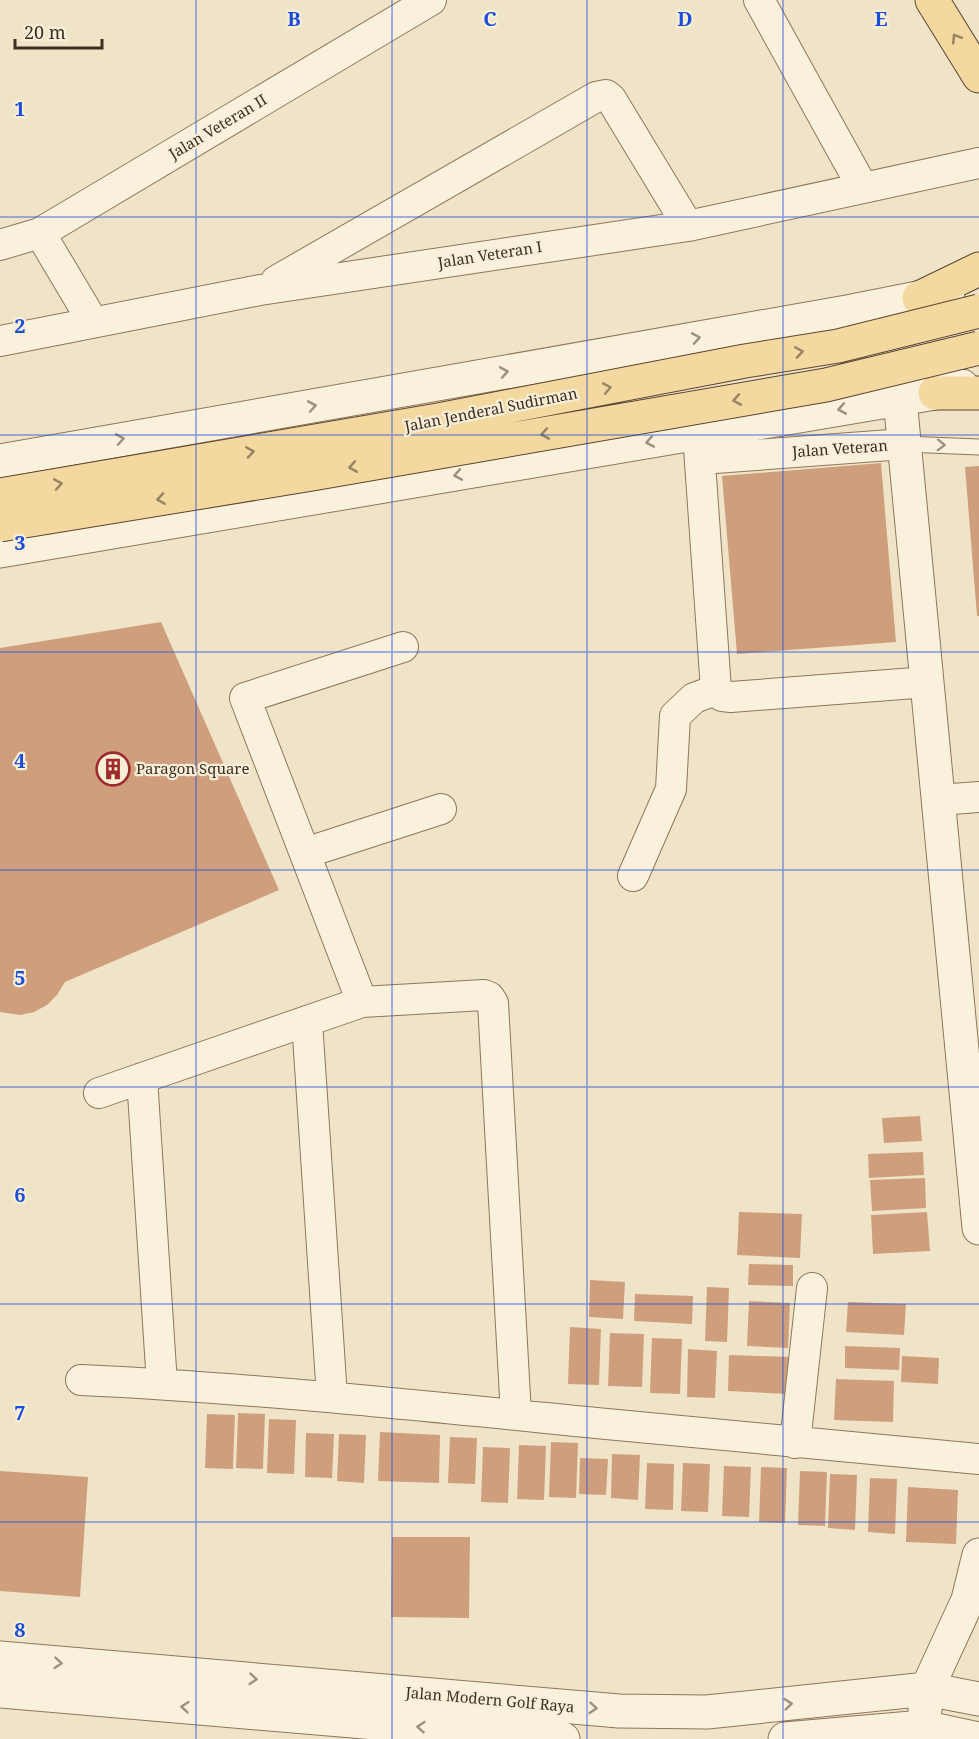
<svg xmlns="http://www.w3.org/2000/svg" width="979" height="1739" font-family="'Noto Serif',serif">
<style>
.building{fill:#cf9f7d}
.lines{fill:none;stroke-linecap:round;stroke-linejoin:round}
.service-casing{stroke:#8d765c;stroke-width:17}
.minor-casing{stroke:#8d765c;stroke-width:32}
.tertiary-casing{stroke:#8d765c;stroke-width:35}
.primary-casing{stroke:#5b4430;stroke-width:35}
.service{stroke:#faf1dc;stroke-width:15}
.minor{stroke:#faf1dc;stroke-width:30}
.tertiary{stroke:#faf1dc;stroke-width:33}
.primary{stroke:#f3d9a0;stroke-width:33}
.primary-bridge-casing{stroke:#5b4430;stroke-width:35;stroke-linecap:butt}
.primary-bridge{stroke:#f3d9a0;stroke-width:33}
.oneway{stroke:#988460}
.oneway2{stroke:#9c907e}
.grid{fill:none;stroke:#1d4ed8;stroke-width:1.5;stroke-opacity:0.55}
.labels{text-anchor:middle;stroke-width:4.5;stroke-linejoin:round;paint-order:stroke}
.street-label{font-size:15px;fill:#3d2e20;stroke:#f7eed8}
.poi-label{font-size:15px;fill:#3d2e20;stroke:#f7eed8;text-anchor:start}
.grid-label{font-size:20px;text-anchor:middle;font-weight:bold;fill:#1d4ed8;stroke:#f7eed8;stroke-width:4.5;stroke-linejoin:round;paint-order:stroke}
</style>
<rect width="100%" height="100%" fill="#f0e4c8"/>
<path class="building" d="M881,463L896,642L737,654L722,476Z
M979,466V616H977L965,467Z
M161,622L279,890L65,982L57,995L47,1005L34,1012L20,1015L0,1012V648Z
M920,1116L922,1141L884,1143L882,1118Z
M923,1152L924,1175L869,1178L868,1154Z
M925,1178L926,1208L872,1211L870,1180Z
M739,1212L802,1214L800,1258L737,1255Z
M927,1212L930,1251L873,1254L871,1215Z
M749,1264L793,1265V1286L748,1285Z
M590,1280L625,1282L623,1319L589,1317Z
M707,1287L729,1288L727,1342L705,1341Z
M635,1294L693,1296L692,1324L634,1321Z
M749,1301L790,1303L788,1348L747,1346Z
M848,1302L906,1304L904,1335L846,1332Z
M570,1327L601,1329L599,1385L568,1384Z
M610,1333L644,1334L642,1387L608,1386Z
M652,1338L682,1339L680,1394L650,1393Z
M845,1346L900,1348L899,1370L845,1368Z
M688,1349L717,1351L715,1398L687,1397Z
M729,1355L790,1357L788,1394L728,1391Z
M902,1356L939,1358L938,1384L901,1382Z
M836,1379L894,1381L893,1422L834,1420Z
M238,1413L265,1414L263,1469L236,1468Z
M207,1414L235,1415L233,1469L205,1468Z
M269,1419L296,1420L294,1474L267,1473Z
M380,1432L440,1435L439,1483L378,1481Z
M306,1433L334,1434L332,1478L305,1477Z
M339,1434L366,1435L364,1483L337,1481Z
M450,1437L477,1438L475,1484L448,1483Z
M551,1442L578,1443L576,1498L549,1497Z
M519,1445L546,1446L544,1500L517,1499Z
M483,1447L510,1448L508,1503L481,1502Z
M612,1454L640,1455L638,1500L611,1498Z
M580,1458L608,1459L606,1495L579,1494Z
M647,1463L674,1464L673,1510L645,1509Z
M683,1463L710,1464L708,1512L681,1511Z
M724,1466L751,1467L749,1517L722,1516Z
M761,1467L787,1468L785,1523L759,1522Z
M0,1471L88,1477L80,1597L0,1591Z
M800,1471L827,1472L825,1526L798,1525Z
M830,1474L857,1475L855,1530L828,1528Z
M870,1478L897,1479L895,1534L868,1532Z
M908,1487L958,1490L956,1544L906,1542Z
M392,1537H470L469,1618L391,1617Z"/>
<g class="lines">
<defs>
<path id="service" d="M904,444L979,447"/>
<path id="minor" d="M759,0L863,188
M40,233L93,322
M0,245L40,233L431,0
M276,281L596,97L606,95L611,99L688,226
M0,341L260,290L688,226L979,163
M698,434L716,690L722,696L731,697L928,682
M701,459L904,444
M939,800L979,797
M305,853L441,809
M633,876L671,789L675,716L694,698L716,690
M362,1002L245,698L403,647
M307,1021L332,1397
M142,1078L162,1384
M99,1093L362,1002L484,995L489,997L493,1003L516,1415
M81,1380C253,1388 424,1406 596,1423C723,1436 851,1447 979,1459
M795,1443L812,1288"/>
<path id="tertiary" d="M896,378L900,399L979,1228
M0,461L847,312L948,292
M0,551L935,393L962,386
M0,1658L619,1711L707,1712L927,1689L979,1699
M0,1691L563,1739
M925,1710L927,1689L968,1600L979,1555
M785,1739L923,1727L978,1739"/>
<path id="primary" d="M932,0L979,76
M919,298L979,269
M935,393H979"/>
</defs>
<use href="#service" class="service-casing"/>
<use href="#minor" class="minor-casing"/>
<use href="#tertiary" class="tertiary-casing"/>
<use href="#primary" class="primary-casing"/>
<use href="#service" class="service"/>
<use href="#minor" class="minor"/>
<use href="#tertiary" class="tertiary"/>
<use href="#primary" class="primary"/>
<defs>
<path id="primary-bridge" d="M0,495L438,420L745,361L838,346L979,311
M0,525L312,474L826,385L979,348"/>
</defs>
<use href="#primary-bridge" class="primary-bridge-casing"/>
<use href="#primary-bridge" class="primary-bridge"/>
</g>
<defs><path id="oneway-chevron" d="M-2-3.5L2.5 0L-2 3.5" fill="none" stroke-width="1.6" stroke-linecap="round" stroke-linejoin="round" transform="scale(1.5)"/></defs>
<g class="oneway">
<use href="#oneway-chevron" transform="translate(956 38) rotate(-122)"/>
<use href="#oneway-chevron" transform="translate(799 352) rotate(-9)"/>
<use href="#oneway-chevron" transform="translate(607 388) rotate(-11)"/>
<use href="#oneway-chevron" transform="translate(737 400) rotate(170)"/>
<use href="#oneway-chevron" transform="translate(545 434) rotate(170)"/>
<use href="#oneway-chevron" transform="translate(250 452) rotate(-9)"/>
<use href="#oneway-chevron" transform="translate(353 467) rotate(170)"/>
<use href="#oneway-chevron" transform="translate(58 484) rotate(-10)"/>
<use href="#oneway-chevron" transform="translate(161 499) rotate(171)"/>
</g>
<g class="oneway2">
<use href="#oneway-chevron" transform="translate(696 338) rotate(-10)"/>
<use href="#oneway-chevron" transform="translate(504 372) rotate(-10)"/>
<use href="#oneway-chevron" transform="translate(312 406) rotate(-10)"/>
<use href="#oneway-chevron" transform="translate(842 409) rotate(170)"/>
<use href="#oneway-chevron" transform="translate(120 439) rotate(-10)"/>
<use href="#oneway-chevron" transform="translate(650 442) rotate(170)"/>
<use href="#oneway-chevron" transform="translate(941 445) rotate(2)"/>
<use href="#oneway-chevron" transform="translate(458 475) rotate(170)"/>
<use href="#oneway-chevron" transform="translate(58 1663) rotate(5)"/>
<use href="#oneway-chevron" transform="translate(253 1679) rotate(5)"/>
<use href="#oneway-chevron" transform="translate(788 1704) rotate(-6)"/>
<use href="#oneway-chevron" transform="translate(185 1707) rotate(-175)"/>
<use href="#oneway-chevron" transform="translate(593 1708) rotate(5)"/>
<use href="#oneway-chevron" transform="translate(421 1727) rotate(-175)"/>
</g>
<path class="grid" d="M196,0V1739M392,0V1739M587,0V1739M783,0V1739M0,217H979M0,435H979M0,652H979M0,870H979M0,1087H979M0,1304H979M0,1522H979"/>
<defs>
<symbol id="building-ring" viewBox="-11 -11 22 22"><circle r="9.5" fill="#f7eed8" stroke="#9e2a2b" stroke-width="1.5"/><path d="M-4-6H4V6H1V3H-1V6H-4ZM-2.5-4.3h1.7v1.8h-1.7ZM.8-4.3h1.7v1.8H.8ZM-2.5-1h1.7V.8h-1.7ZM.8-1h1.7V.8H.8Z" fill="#9e2a2b"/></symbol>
</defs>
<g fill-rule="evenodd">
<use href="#building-ring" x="94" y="750" width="38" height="38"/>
</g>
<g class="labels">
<g class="street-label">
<text transform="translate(218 127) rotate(-31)" y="5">Jalan Veteran II</text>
<text transform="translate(490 255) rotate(-9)" y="5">Jalan Veteran I</text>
<text transform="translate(491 410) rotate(-11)" y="5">Jalan Jenderal Sudirman</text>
<text transform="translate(840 449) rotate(-4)" y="5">Jalan Veteran</text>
<text transform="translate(490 1700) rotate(5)" y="5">Jalan Modern Golf Raya</text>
</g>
<g class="poi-label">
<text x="136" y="774">Paragon Square</text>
</g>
</g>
<g class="grid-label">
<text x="294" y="26">B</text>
<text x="490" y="26">C</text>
<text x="685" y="26">D</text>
<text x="881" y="26">E</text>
<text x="20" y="116">1</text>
<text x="20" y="333">2</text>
<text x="20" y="550">3</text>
<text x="20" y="768">4</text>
<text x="20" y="985">5</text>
<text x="20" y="1202">6</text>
<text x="20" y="1420">7</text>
<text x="20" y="1637">8</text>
</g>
<path d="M15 39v9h87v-9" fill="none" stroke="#3d2e20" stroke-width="3"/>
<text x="24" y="39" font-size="18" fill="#3d2e20" stroke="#f7eed8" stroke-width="4.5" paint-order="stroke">20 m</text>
</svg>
